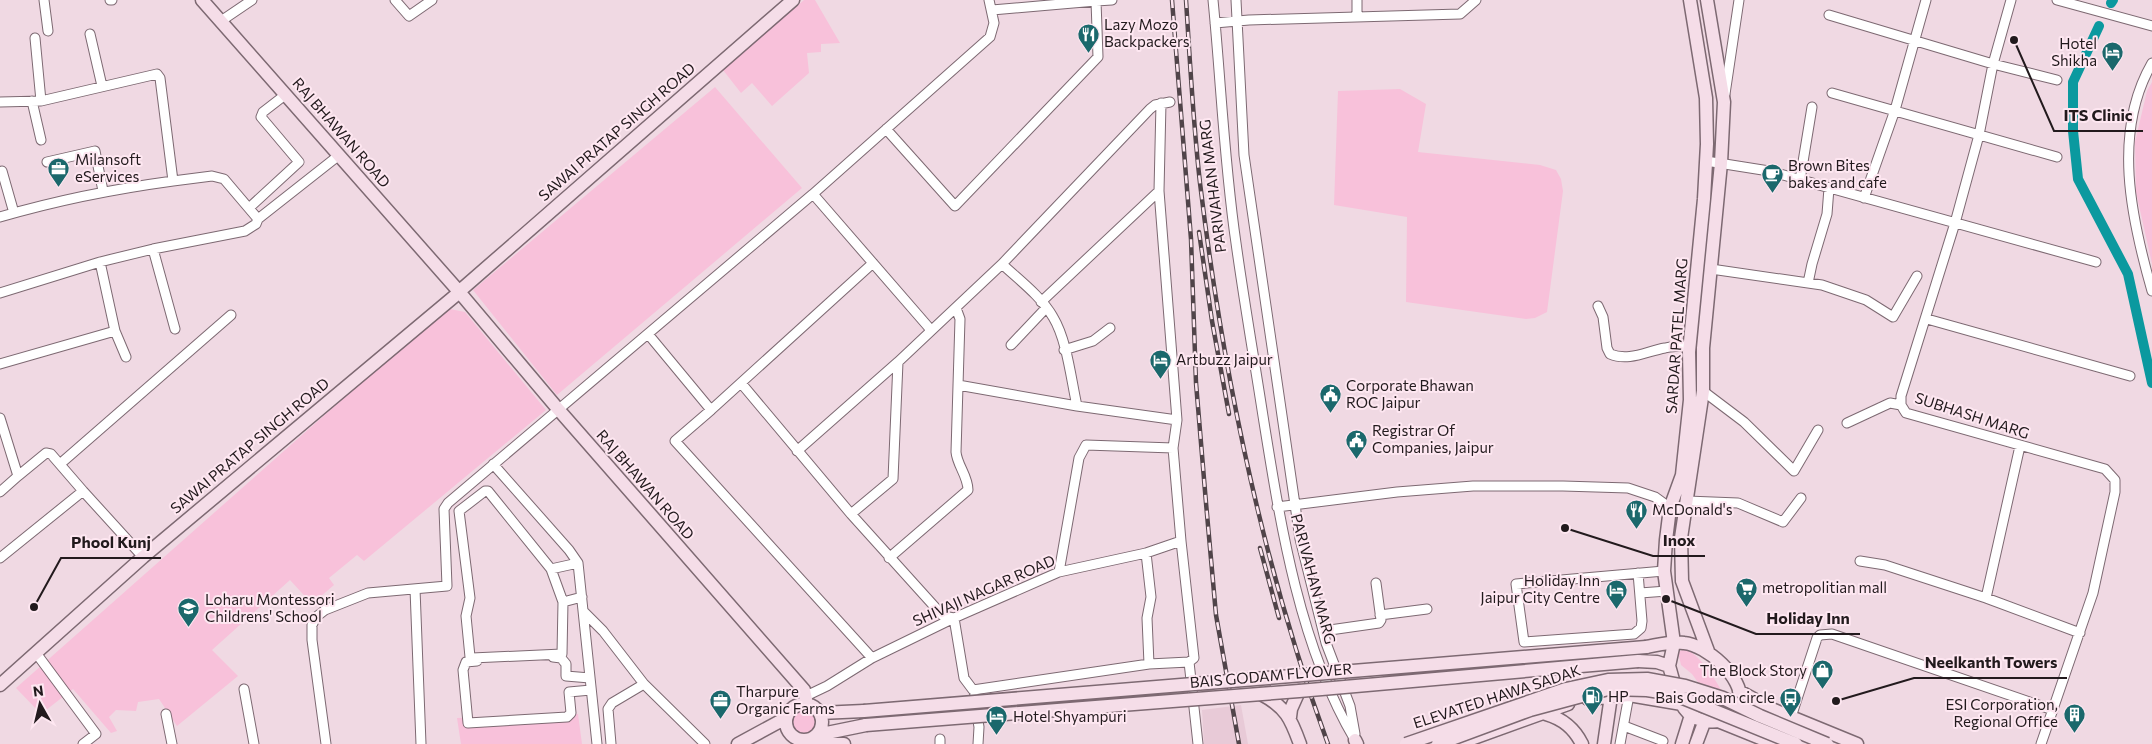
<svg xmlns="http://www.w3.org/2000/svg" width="2152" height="744" font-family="Commissioner,sans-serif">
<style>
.built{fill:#e8cad7}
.green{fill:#f8c1da}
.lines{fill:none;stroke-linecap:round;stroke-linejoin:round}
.canal{stroke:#0b999f;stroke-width:10}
.street-casing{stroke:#7d6972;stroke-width:11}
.secondary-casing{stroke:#7d6972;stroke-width:15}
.street{stroke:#fff;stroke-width:9}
.secondary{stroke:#f5dde8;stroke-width:12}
.rail-casing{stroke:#504449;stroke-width:4.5}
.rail{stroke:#fee7f1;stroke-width:2.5;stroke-dasharray:8;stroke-linecap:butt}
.secondary-bridge-casing{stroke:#7d6972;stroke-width:15;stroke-linecap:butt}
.secondary-bridge{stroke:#f5dde8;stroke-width:12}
.labels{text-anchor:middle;stroke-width:4;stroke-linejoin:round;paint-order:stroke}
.poi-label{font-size:15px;fill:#221a1d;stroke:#fee7f1;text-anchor:start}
.street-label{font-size:15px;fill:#221a1d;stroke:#fee7f1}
.leader{fill:none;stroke:#221a1d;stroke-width:2}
.callout-dot{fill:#221a1d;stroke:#fee7f1;stroke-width:2}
.callout-label{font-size:16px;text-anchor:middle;font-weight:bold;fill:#221a1d;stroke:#fee7f1;stroke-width:4;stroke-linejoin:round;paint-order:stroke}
</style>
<rect width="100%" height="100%" fill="#f0d9e3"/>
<path class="built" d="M1241,705L1248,744H1204L1202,710Z"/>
<path class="green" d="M804,0H815L840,43L821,44V52L807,53L809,73L772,106L752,83L741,93L723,70Z
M2152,82V264L2136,192L2135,142L2147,91Z
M715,87L802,188L557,395L473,290Z
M1400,89L1426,104L1418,152L1540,165L1556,170L1561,179L1563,191L1547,312L1535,318L1526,319L1406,302L1407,217L1334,205L1338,91Z
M450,309L465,312L546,410L364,561L357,555L329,578L334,585L312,604L290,580L212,650L238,676L177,726L159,699L138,702L136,711L116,710L109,717L117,731L111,733L73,689L41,714L16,688L440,313Z
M1684,649C1700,653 1717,682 1725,697L1721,703L1710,699L1692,674L1681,665L1678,652Z
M790 724a13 13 0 1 1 26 0a13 13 0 1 1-26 0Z
M578,714L582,744H461L457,718Z"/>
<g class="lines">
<path class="canal" d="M2111,3L2113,0
M2099,26L2073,82V131L2078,179L2128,274L2152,383"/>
<defs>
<path id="street" d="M44,0L48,31
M110,0H112
M395,0L409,16L432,0
M1213,0C1221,81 1224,162 1236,243C1244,301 1254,358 1263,416C1280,522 1299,646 1355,740
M1236,0L1244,155L1300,539L1326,643L1350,706L1355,734
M2011,0L1993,64L1979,135L1955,223L1901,396V405L1906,413L2105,469L2115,480V492L2093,593L2041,744
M2057,0L2152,26
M1096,1L1112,0
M1829,15L1993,64L2057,80
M1357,17V0
M221,21L252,0
M1215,23L1249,20L1460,14L1476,0
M90,34L102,86
M35,38L41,101
M2152,63C2112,132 2131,218 2152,291
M1832,93L2057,157
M1725,94L1739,0
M32,101L41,140
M0,102L41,101L157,74L160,78L173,181L212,176L224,179L258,219L256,224L245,231L153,249L100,262L0,293
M886,129L955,206L1098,57L1096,1L992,10
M1706,161L1769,171L2096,262
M47,162L95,151L103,191
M2,171L14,213
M1800,180L1812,107
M1864,198L1895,110L1926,0
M249,208L299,162L261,117L263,112L285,95
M0,217C58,200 114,189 173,181
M258,219L338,156
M153,249L175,329
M1711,269L1822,285L1866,300L1893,317L1917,276
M1808,283L1812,264L1827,214L1829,188
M1041,302L1159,191
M1598,306L1603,317L1607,348L1610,354C1629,362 1647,351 1665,348C1673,346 1682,346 1689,346
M1927,319L2130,376
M931,330L813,194L990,37L994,23L989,0
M115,331L126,357
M648,334L711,410L873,263
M1011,345L1046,308
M1064,350L1093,341L1110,328
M0,364L115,331L100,262
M741,383L851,514L943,616L954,618L964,678L973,690L1149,664L1189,662L1194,658L1181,541
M958,385L1077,406C1071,379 1067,340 1053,317C1041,296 1019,280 1002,264
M1703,391L1744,422L1794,471L1818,430
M1077,406L1177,420L1159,191L1161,103
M711,410L675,441L872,658
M0,418L18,476L46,453L51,454L83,491L0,558
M1847,423L1890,403L1901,405
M797,451L898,362L1002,264L1150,109L1155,105L1170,102
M60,464L231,315
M493,464L569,550L578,563L597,744
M83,491L143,557
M0,492L18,476
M1687,501L1738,503L1783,522L1801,498
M1277,507L1397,492L1473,486H1563L1628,488L1655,497L1670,508L1684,514
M851,514L893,479L898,362
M1146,553L1151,597L1147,618L1149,664
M889,558L968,490C968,476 957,465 956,452L960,319L956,308
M1860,561L1885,565L1986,598L2080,633
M578,563L551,569L488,491H485L459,511L470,598L466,616L470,657L472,658L562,654L563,602L582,597
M551,569L563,602
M1059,572L1079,458L1086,445L1173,448
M1638,573L1642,621L1641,628L1634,634L1524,642L1516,584L1664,571
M415,589L421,744
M1640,593L1667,591
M1986,598L2020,446
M584,612L603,631L644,684L705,744
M1380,615L1427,609
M1323,631L1379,623L1381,620L1376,583
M36,653L96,734L83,744
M553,657L561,658L566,664V676L590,678
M477,661L466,662L463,670L468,723L567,717L571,713L569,692L591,690
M1189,662L1198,744
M244,689L254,744
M806,696L827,686L872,658L954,618L1059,572L1146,553L1181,541L1173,448L1177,420
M974,697L979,727L978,744
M166,714L172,744
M1791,717L1817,638L1820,635L1832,634L2053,710
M1624,726L1663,741
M326,744L312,640V625L316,617L325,610L368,593L447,586L444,509L448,503L813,194
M611,744L608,709L612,703L644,684
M940,744V739
M1620,744L1629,695"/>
<path id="secondary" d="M202,0L455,287
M1707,0L1724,102L1721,163L1703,348V391L1681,538L1682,581L1708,651
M462,289L793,0
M461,294L558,409L804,690L807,704
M1638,661L1657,662L1669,666C1674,681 1677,705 1691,715C1706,726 1737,724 1740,702C1744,677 1706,645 1684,643C1672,641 1658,645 1646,647
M1669,666L1674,643L1664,571L1666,540L1670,508L1682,475L1690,400L1689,352L1704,199L1707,144L1706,98L1690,0
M0,685L143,557L456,295
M1739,691L1774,710L1857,744
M1261,694C1286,707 1291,719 1300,744
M1588,699L1629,695L1682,704
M786 722a18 18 0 1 1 36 0a18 18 0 1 1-36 0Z
M820,713L864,711
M1546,714C1563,719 1574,728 1582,744
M1290,717L1291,709L1299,691
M1718,721L1775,744
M817,735L866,725
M1355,740L1357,744
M738,744L786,718
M821,744H844
M1457,744L1568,704
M1604,744L1611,696
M1682,744L1691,715
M1696,744L1705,720"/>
</defs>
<use href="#street" class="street-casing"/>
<use href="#secondary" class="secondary-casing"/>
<use href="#street" class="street"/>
<use href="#secondary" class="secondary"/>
<defs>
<path id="rail" d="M1172,0L1191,239L1196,383L1206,503L1216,615L1239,744
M1186,0C1190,61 1193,122 1200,183C1223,374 1262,564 1328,744
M1199,232L1212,321L1229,414
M1260,548L1279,618"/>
</defs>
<use href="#rail" class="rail-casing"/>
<use href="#rail" class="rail"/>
<defs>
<path id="secondary-bridge" d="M864,711L1646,647
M866,725L1299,691L1638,661
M1406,744L1566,689L1608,680L1647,679L1685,686L1723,698L1760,716L1827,744
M1438,744L1530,710L1608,689L1647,690L1673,694L1796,744"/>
</defs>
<use href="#secondary-bridge" class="secondary-bridge-casing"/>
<use href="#secondary-bridge" class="secondary-bridge"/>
</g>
<defs>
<symbol id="restaurant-pin" viewBox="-11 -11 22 30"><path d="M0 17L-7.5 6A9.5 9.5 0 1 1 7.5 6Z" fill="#1b686c" stroke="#fee7f1"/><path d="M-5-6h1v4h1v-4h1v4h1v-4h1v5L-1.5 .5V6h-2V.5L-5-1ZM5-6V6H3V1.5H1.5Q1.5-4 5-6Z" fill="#fff"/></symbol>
<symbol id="hotel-pin" viewBox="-11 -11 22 30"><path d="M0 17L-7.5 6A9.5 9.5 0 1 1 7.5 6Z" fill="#1b686c" stroke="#fee7f1"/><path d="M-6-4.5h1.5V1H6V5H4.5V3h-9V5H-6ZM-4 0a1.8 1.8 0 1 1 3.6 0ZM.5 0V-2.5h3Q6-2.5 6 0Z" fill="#fff"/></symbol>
<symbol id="office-pin" viewBox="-11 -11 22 30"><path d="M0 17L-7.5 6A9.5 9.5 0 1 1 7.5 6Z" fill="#1b686c" stroke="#fee7f1"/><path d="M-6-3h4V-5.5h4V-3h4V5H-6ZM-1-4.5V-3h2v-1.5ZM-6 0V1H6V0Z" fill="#fff"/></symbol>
<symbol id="cafe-pin" viewBox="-11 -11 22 30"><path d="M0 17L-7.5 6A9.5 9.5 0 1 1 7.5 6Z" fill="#1b686c" stroke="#fee7f1"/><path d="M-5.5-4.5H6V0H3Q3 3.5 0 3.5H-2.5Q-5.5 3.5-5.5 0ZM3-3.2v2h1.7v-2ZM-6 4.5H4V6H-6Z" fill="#fff"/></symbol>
<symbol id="civic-pin" viewBox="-11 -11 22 30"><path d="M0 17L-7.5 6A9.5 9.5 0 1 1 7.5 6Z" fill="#1b686c" stroke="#fee7f1"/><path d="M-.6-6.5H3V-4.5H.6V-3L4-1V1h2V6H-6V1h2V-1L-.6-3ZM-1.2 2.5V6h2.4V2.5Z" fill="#fff"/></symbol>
<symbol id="supermarket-pin" viewBox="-11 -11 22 30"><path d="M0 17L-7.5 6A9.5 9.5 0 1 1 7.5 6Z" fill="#1b686c" stroke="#fee7f1"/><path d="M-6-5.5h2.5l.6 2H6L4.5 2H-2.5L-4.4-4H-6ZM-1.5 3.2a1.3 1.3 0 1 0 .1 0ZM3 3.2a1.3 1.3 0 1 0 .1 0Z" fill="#fff"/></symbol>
<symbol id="school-pin" viewBox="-11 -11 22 30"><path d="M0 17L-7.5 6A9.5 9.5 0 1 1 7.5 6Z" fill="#1b686c" stroke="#fee7f1"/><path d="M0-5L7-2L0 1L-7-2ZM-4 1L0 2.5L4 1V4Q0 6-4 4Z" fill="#fff"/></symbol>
<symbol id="shop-pin" viewBox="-11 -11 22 30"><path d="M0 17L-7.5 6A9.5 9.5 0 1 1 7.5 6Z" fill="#1b686c" stroke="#fee7f1"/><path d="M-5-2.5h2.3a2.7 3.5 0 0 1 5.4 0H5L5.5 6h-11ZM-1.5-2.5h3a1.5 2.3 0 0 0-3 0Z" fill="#fff"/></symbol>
<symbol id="fuel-pin" viewBox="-11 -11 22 30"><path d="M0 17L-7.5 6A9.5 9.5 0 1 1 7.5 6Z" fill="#1b686c" stroke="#fee7f1"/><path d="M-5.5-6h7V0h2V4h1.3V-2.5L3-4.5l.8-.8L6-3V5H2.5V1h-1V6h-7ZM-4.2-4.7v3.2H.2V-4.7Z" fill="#fff"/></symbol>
<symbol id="bus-pin" viewBox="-11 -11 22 30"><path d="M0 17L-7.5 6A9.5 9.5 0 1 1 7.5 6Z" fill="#1b686c" stroke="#fee7f1"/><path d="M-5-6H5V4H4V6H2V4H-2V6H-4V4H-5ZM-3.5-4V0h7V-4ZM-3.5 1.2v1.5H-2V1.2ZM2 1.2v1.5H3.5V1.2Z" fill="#fff"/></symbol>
<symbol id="building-pin" viewBox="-11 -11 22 30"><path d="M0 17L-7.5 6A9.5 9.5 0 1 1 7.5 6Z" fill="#1b686c" stroke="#fee7f1"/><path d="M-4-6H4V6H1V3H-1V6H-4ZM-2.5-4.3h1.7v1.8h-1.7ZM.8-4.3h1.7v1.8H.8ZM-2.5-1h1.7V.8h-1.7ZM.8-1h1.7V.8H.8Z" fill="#fff"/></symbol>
</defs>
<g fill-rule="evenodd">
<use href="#restaurant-pin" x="1076" y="22" width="25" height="34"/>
<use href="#hotel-pin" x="2100" y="40" width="25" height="34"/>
<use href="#office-pin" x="46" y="156" width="25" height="34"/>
<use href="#cafe-pin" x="1760" y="162" width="25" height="34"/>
<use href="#hotel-pin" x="1148" y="348" width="25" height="34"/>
<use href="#civic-pin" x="1318" y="382" width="25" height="34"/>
<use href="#civic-pin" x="1344" y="428" width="25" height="34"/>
<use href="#restaurant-pin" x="1624" y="498" width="25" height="34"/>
<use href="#supermarket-pin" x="1734" y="576" width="25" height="34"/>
<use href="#hotel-pin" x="1604" y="578" width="25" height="34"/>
<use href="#school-pin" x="176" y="596" width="25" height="34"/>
<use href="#shop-pin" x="1810" y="658" width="25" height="34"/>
<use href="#fuel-pin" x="1580" y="684" width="25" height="34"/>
<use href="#bus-pin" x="1778" y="686" width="25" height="34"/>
<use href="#office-pin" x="708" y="688" width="25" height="34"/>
<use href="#building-pin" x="2062" y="702" width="25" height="34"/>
<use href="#hotel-pin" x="984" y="704" width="25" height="34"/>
</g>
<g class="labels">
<g class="poi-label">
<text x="1104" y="30">Lazy Mozo<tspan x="1104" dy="17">Backpackers</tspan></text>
<text x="2097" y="49" text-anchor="end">Hotel<tspan x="2097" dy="17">Shikha</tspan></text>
<text x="75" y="165">Milansoft<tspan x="75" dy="17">eServices</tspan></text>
<text x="1788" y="171">Brown Bites<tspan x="1788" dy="17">bakes and cafe</tspan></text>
<text x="1176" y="365">Artbuzz Jaipur</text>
<text x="1346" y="391">Corporate Bhawan<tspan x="1346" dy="17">ROC Jaipur</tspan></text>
<text x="1372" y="436">Registrar Of<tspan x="1372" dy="17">Companies, Jaipur</tspan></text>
<text x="1652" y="515">McDonald's</text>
<text x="1600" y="586" text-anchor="end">Holiday Inn<tspan x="1600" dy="17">Jaipur City Centre</tspan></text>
<text x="1762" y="593">metropolitian mall</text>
<text x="205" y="605">Loharu Montessori<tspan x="205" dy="17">Childrens' School</tspan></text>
<text x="1807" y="676" text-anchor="end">The Block Story</text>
<text x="736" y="697">Tharpure<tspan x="736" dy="17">Organic Farms</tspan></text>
<text x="1608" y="702">HP</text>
<text x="1775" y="703" text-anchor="end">Bais Godam circle</text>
<text x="2058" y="710" text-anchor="end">ESI Corporation,<tspan x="2058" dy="17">Regional Office</tspan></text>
<text x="1013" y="722">Hotel Shyampuri</text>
</g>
<g class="street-label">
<text transform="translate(617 132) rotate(-41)" y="5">SAWAI PRATAP SINGH ROAD</text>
<text transform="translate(341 133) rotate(49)" y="5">RAJ BHAWAN ROAD</text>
<text transform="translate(1213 186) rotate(-97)" y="5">PARIVAHAN MARG</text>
<text transform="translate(1677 336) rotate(-86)" y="5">SARDAR PATEL MARG</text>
<text transform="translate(1972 416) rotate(18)" y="5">SUBHASH MARG</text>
<text transform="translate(250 446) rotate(-40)" y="5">SAWAI PRATAP SINGH ROAD</text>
<text transform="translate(645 485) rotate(49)" y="5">RAJ BHAWAN ROAD</text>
<text transform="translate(1313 579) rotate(75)" y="5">PARIVAHAN MARG</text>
<text transform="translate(984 591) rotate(-24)" y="5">SHIVAJI NAGAR ROAD</text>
<text transform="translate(1271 676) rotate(-5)" y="5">BAIS GODAM FLYOVER</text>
<text transform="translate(1497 697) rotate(-18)" y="5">ELEVATED HAWA SADAK</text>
</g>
</g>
<path class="leader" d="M2014 40L2054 131H2143M1565 528L1653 556H1705M34 607L61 558H161M1666 599L1756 634H1860M1836 701L1914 678H2067"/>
<g class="callout-dot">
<circle cx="2014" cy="40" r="5"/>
<circle cx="1565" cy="528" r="5"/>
<circle cx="34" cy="607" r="5"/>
<circle cx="1666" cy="599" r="5"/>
<circle cx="1836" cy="701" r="5"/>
</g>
<g class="callout-label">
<text x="2098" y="121">ITS Clinic</text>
<text x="1679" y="546">Inox</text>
<text x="111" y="548">Phool Kunj</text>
<text x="1808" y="624">Holiday Inn</text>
<text x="1991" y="668">Neelkanth Towers</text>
</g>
<g transform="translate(40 704) rotate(352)" stroke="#fee7f1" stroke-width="4" paint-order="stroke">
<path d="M0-4L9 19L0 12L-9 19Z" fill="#221a1d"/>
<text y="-8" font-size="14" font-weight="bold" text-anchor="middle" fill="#221a1d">N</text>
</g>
</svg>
